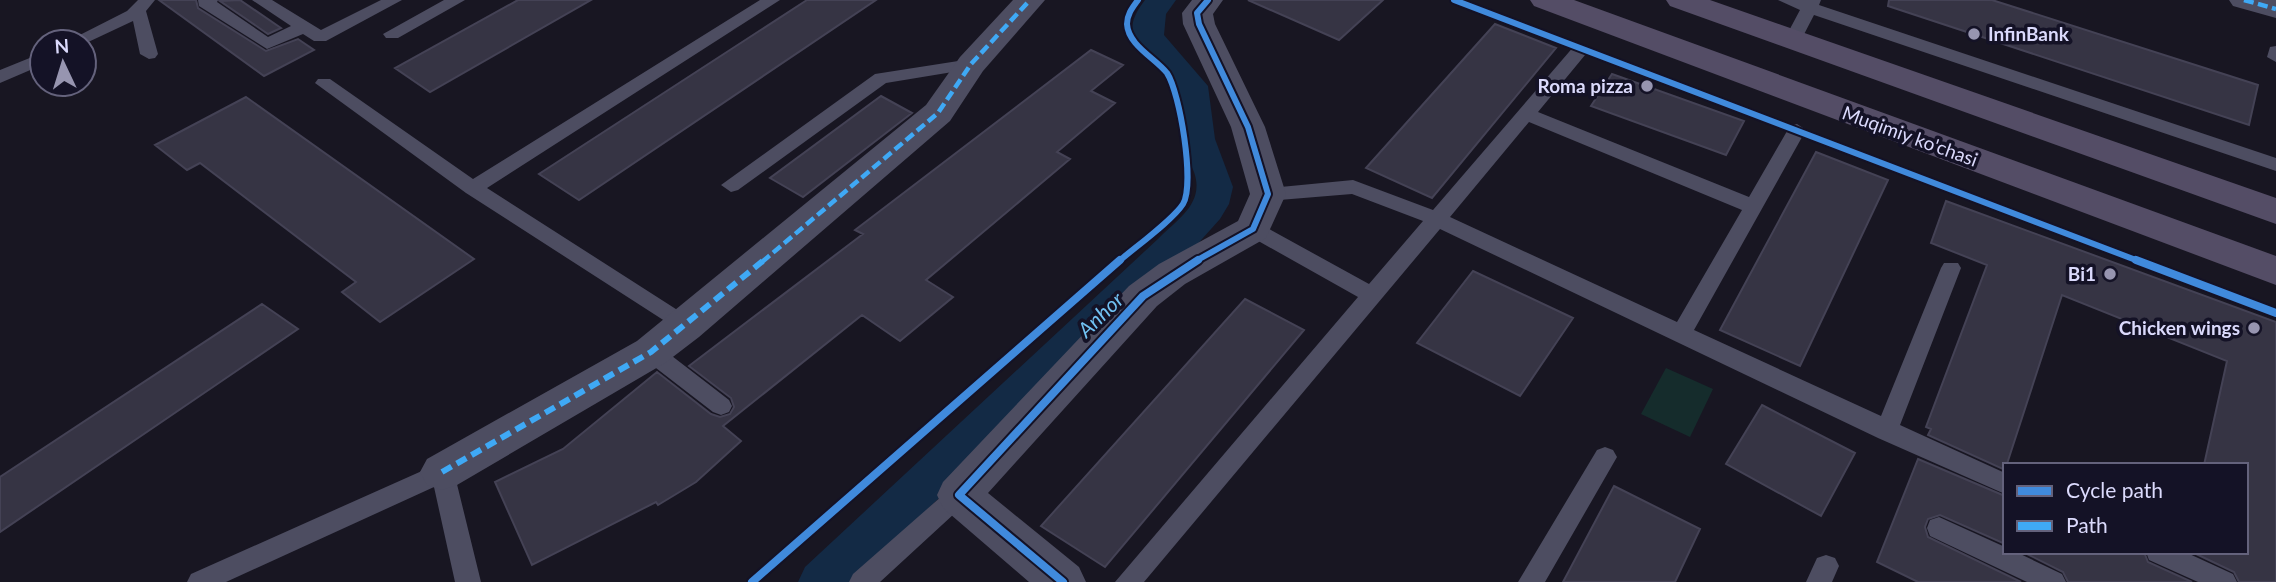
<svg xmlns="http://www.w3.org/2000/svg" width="2276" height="582" font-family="Lato,sans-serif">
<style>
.green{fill:#152c2c}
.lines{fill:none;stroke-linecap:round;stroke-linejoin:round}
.canal{fill:#132a45;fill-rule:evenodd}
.building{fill:#363444;stroke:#444255;stroke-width:2}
.lane{fill:#4d4d61;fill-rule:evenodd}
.street{fill:#4d4d61;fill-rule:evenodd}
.primary{fill:#544d66;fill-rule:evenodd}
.quiet-far1{stroke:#3fa9f5;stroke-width:4.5;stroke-dasharray:10 4.5;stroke-linecap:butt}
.quiet{stroke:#3fa9f5;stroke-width:6;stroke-dasharray:11 6;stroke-linecap:butt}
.cycleway-far1-casing{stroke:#141226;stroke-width:10}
.cycleway-casing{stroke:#141226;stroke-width:12}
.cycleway-far1{stroke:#408adc;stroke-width:6}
.cycleway{stroke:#408adc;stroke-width:8}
.poi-dot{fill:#9795b0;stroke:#141226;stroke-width:2.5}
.labels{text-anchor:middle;stroke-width:7;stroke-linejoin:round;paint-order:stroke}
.poi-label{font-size:19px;font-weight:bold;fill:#dbdafc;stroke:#141226;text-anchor:end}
.street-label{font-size:19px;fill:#dbdafc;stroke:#141226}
.water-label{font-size:21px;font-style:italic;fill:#71c1f3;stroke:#141226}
</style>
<rect width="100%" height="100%" fill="#181622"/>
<path class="green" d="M1666,368L1713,389L1690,437L1641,414Z"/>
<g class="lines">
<path class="canal" d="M1145,0H1176L1166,14L1164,35L1208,86L1215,139L1233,187L1229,204L1220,219L1185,258L853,582H798L805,567L1159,238C1178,219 1205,203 1194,172C1189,160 1183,149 1181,137C1178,121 1182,98 1173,84C1154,53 1111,43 1145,0Z"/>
</g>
<path class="building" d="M159,0H196L198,8L266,51L298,39L314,50L264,76Z
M240,0L281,28L268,34L220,1Z
M518,0H591L430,92L395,68Z
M807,0H876L579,200L539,174Z
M1248,0H1383L1339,40Z
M1889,0H1992L2258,85L2249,125L1888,6Z
M1495,24L1556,48L1432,198L1366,168Z
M1091,50L1123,65L1091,91L1115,103L1057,152L1070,159L926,280L953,297L900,341L862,315L723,426L741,441L696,482L658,505L656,502L532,565L495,482L563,449L657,372L711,414L720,417L730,414L734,407L731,398L689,366L863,234L855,230Z
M1612,74L1744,121L1726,155L1591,106Z
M881,96L912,113L803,197L770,178Z
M246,97L474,259L380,322L342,292L356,282L200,163L187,170L155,145Z
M1816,152L1888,180L1800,366L1720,330Z
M1946,201L2276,322V582H2239L2234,572L2192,552H2246V465H2204L2227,361L2062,295L2005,470L1928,435L1931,429L1926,427L1987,265L1931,243Z
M1473,271L1573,318L1520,396L1417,343Z
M1245,299L1304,330L1105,567L1041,526Z
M262,304L298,329L0,532V477Z
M1762,405L1855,453L1821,516L1726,464Z
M1918,459L2005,496V544L1940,515L1928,519L1925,527L1928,537L2021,582H1918L1877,562Z
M1614,486L1700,529L1675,582H1563Z
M2023,552H2144L2148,562L2192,582H2068L2063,572Z"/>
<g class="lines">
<path class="lane" d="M138,0H155L146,11L158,54L155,58L149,59L140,54L133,21L84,44L66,42L127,11Z
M198,0H218L217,2L268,37L291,26L252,0H272L321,30L381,0H402L326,41H314L303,34L267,49L199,6Z
M444,0H465L398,38H386L383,34Z
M760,0H780L487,188L693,320L696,326L693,332L685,334L466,193L315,83L318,79H330L473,179Z
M1778,0H1821L1819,5L2276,158V171L1814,15L1799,44H1787L1784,40L1800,10Z
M1581,44L1590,49L1538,112L1749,197L1790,126L1797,124L1806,130L1694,330L1881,416L1941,268L1944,263H1958L1961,268L1900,425L2005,473V494L1878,438L1440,229L1144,582H1115L1358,297L1246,234L1243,229L1246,224H1260L1369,284L1423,221L1352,194L1268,201L1261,199L1258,194L1261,189L1353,180L1433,210L1575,45ZM1529,122L1742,210L1677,322L1450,217Z
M2276,46V62L2267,57L2270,47Z
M42,53V65L0,83V70Z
M971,59L980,64L977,68L886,83L738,190L731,192L721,185L875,74Z
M651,344L659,346L729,400L732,406L729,412L721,415L713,412L643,358L640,352L643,346Z
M1605,447L1613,450L1617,457L1545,582H1518L1597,450Z
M442,462L450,465L454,472L481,582H455L434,487L226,582H187L191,574Z
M959,485L967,488L971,495L967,502L880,582H849L853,574L951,488Z
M1939,517L2005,547V552H2016L2062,574L2066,582H2027L1930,536L1927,528L1930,520Z
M2146,552H2185L2233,574L2237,582H2198L2149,560Z
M1826,555L1835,558L1839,566L1832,582H1806L1817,558Z"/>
<path class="street" d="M1013,0H1045L983,71L950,121L699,337L665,363L457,485L442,490L427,485L420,472L427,459L637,341L926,105L960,57Z
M1192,0H1223L1213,14L1215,24L1265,127L1286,194L1266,238L1185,284L1157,306L988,493L1079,567L1086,582H1029L943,508L937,495L943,482L1129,286L1159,264L1238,221L1250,194L1231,127L1183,24L1182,13Z
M2229,0H2276V18L2233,6Z"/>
<path class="primary" d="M1530,0H1574L2276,256V285L1534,6Z
M1666,0H1710L2276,198V224L1670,6Z"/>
<path class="quiet-far1" d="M2244,0L2276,9
M762,262L938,113L971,64L1030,0"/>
<path class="quiet" d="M442,472L651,352L764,260"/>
<defs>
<path id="cycleway-far1" d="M1454,0L2141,262
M1118,262C1134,248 1173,220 1183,204C1195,184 1180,93 1167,73C1155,58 1128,45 1127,24C1127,14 1133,7 1138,0
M1194,262L1253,229L1268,194L1248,127L1199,24L1197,13L1208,0"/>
<path id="cycleway" d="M2136,260L2276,313
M752,582L1120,260
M1063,582L959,495L1143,296L1198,260"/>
</defs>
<use href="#cycleway-far1" class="cycleway-far1-casing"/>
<use href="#cycleway" class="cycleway-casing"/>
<use href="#cycleway-far1" class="cycleway-far1"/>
<use href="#cycleway" class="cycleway"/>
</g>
<g class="poi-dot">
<circle cx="1974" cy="34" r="7"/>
<circle cx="1647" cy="86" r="7"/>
<circle cx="2110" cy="274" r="7"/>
<circle cx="2254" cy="328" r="7"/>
</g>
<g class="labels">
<g class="poi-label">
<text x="1988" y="41" text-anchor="start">InfinBank</text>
<text x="1633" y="93">Roma pizza</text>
<text x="2096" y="281">Bi1</text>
<text x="2240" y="335">Chicken wings</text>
</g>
<g class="street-label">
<text transform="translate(1910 136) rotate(20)" y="7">Muqimiy ko'chasi</text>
</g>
<g class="water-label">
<text transform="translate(1101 315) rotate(-44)" y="7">Anhor</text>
</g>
</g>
<rect x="2003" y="463" width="245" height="91" fill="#141226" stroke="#64627c" stroke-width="2"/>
<rect x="2017" y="486" width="35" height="10" fill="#408adc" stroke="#64627c" stroke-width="2"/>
<text x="2066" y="498" font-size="21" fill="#dbdafc">Cycle path</text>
<rect x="2017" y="521" width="35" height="10" fill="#3fa9f5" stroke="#64627c" stroke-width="2"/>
<text x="2066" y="533" font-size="21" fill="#dbdafc">Path</text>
<g transform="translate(63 63) rotate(356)"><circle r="33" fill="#141226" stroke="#64627c" stroke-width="2"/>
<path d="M0-5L12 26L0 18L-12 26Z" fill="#9795b0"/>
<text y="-10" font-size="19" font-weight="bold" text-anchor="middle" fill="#dbdafc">N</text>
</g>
</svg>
